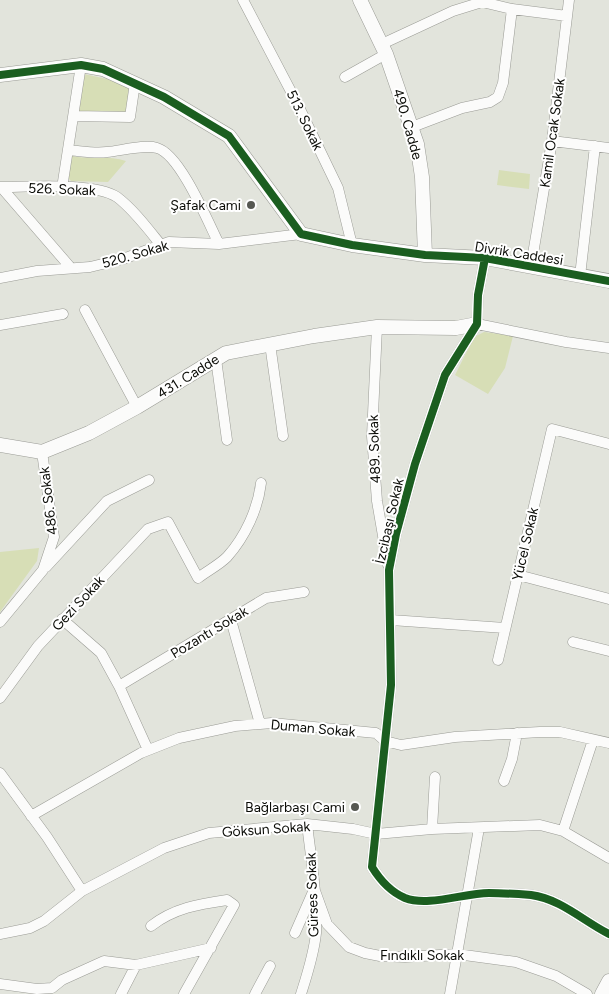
<svg xmlns="http://www.w3.org/2000/svg" width="609" height="994" font-family="Figtree,sans-serif">
<style>
.park{fill:#d7deb6}
.lines{fill:none;stroke-linecap:round;stroke-linejoin:round}
.street-casing{stroke:#9a9b95;stroke-width:11}
.secondary-casing{stroke:#9a9b95;stroke-width:15}
.street{stroke:#fbfbfa;stroke-width:10}
.secondary{stroke:#fbfbfa;stroke-width:14}
.cycleway-casing{stroke:#fff;stroke-width:11}
.cycleway{stroke:#1b5e20;stroke-width:8}
.poi-dot{fill:#565852;stroke:#fff;stroke-width:2}
.labels{text-anchor:middle;stroke-width:4;stroke-linejoin:round;paint-order:stroke}
.street-label{font-size:14px;fill:#0b0c07;stroke:#fff}
.poi-label{font-size:14px;fill:#0b0c07;stroke:#fff;text-anchor:end}
</style>
<rect width="100%" height="100%" fill="#e2e4dc"/>
<path class="park" d="M84,74L107,79L131,89L127,113H79Z
M72,156C90,160 109,155 126,161L108,182L71,181L67,177Z
M499,170L530,174L529,189L497,185Z
M484,332L513,336L505,368L488,394L455,375L474,337Z
M39,548L37,561L0,612V552Z"/>
<g class="lines">
<defs>
<path id="street" d="M243,0L297,103L338,188L352,245
M382,44L453,11L482,2L512,9L567,16
M345,77L386,54
M74,116L130,117L135,83
M412,127L462,108L490,102L498,97L503,83L512,9
M552,141L609,148
M68,150C81,151 95,154 107,152C120,151 145,144 157,148C180,154 208,222 219,244
M0,187C28,187 95,182 117,197C134,210 148,229 161,245
M1,187L71,268
M62,188L81,65
M485,258L478,295L477,324L445,375L415,464L396,534L389,570L391,685L372,867C380,880 391,892 405,898C428,907 464,893 489,893C502,893 517,894 531,895C561,899 583,921 609,934
M531,266L552,141L569,0
M580,276L595,146
M0,278L37,271L90,267L123,259L169,242L219,244L301,234
M85,310L137,407
M477,324L566,342L609,348
M0,325L63,314
M377,327L372,436L377,501L388,565
M270,344L283,436
M216,359L227,440
M46,567L107,501L149,480
M518,575L609,599
M62,619L101,653L119,686L148,750
M231,620L260,724
M391,620L505,628
M0,622L43,570L54,537L42,452
M573,642L609,651
M498,660L552,429L609,444
M119,686L266,598L304,592
M0,698L38,646L148,529L168,522L198,578C207,571 219,565 227,557C245,537 258,509 261,483
M0,773L47,837L82,891
M504,781L512,759L517,733
M31,816L141,753L179,738L235,726L272,723L376,733L385,741L401,745L455,737L540,732H560L609,743
M432,829L435,777
M563,831L593,740
M314,888L327,924L349,947L365,953L380,956L405,957L457,954L516,962L556,976L587,994
M151,926C174,908 199,904 227,900L234,905L184,994
M295,933L313,892
M0,934L30,928L44,921L82,891L164,848L209,833L307,824L353,829L376,834L432,829L540,825L563,831L609,858
M0,984L37,989L52,988L62,980L104,961L136,965L211,948
M121,994L136,965
M255,994L270,966
M301,994C307,975 314,954 316,933C318,900 311,858 307,824
M450,994L479,828"/>
<path id="secondary" d="M360,0L386,54L417,144L422,177L425,255
M0,75L81,65L103,69L164,97L229,136L301,234L352,245L425,255L485,258L609,281
M0,445L42,452L89,433L137,407L226,353L314,336L377,327L456,328L477,324
M602,994L609,981"/>
</defs>
<use href="#street" class="street-casing"/>
<use href="#secondary" class="secondary-casing"/>
<use href="#street" class="street"/>
<use href="#secondary" class="secondary"/>
<defs>
<path id="cycleway" d="M0,75L81,65L103,69L164,97L229,136L301,234L352,245L425,255L485,258L609,281
M485,258L478,295L477,324L445,375L415,464L396,534L389,570L391,685L372,867C380,880 391,892 405,898C428,907 464,893 489,893C502,893 517,894 531,895C561,899 583,921 609,934"/>
</defs>
<use href="#cycleway" class="cycleway-casing"/>
<use href="#cycleway" class="cycleway"/>
</g>
<g class="poi-dot">
<circle cx="251" cy="205" r="5"/>
<circle cx="355" cy="807" r="5"/>
</g>
<g class="labels">
<g class="street-label">
<text transform="translate(305 120) rotate(64)" y="5">513. Sokak</text>
<text transform="translate(408 124) rotate(74)" y="5">490. Cadde</text>
<text transform="translate(552 133) rotate(-82)" y="5">Kamil Ocak Sokak</text>
<text transform="translate(62 189) rotate(2)" y="5">526. Sokak</text>
<text transform="translate(519 253) rotate(9)" y="5">Divrik Caddesi</text>
<text transform="translate(135 254) rotate(-16)" y="5">520. Sokak</text>
<text transform="translate(188 376) rotate(-32)" y="5">431. Cadde</text>
<text transform="translate(374 449) rotate(-92)" y="5">489. Sokak</text>
<text transform="translate(48 501) rotate(-97)" y="5">486. Sokak</text>
<text transform="translate(389 521) rotate(-77)" y="5">İzcibaşı Sokak</text>
<text transform="translate(525 544) rotate(-77)" y="5">Yücel Sokak</text>
<text transform="translate(78 603) rotate(-47)" y="5">Gezi Sokak</text>
<text transform="translate(209 632) rotate(-31)" y="5">Pozantı Sokak</text>
<text transform="translate(313 728) rotate(5)" y="5">Duman Sokak</text>
<text transform="translate(266 829) rotate(-4)" y="5">Göksun Sokak</text>
<text transform="translate(312 895) rotate(-92)" y="5">Gürses Sokak</text>
<text x="422" y="960">Fındıklı Sokak</text>
</g>
<g class="poi-label">
<text x="241" y="210">Şafak Cami</text>
<text x="345" y="812">Bağlarbaşı Cami</text>
</g>
</g>
</svg>
